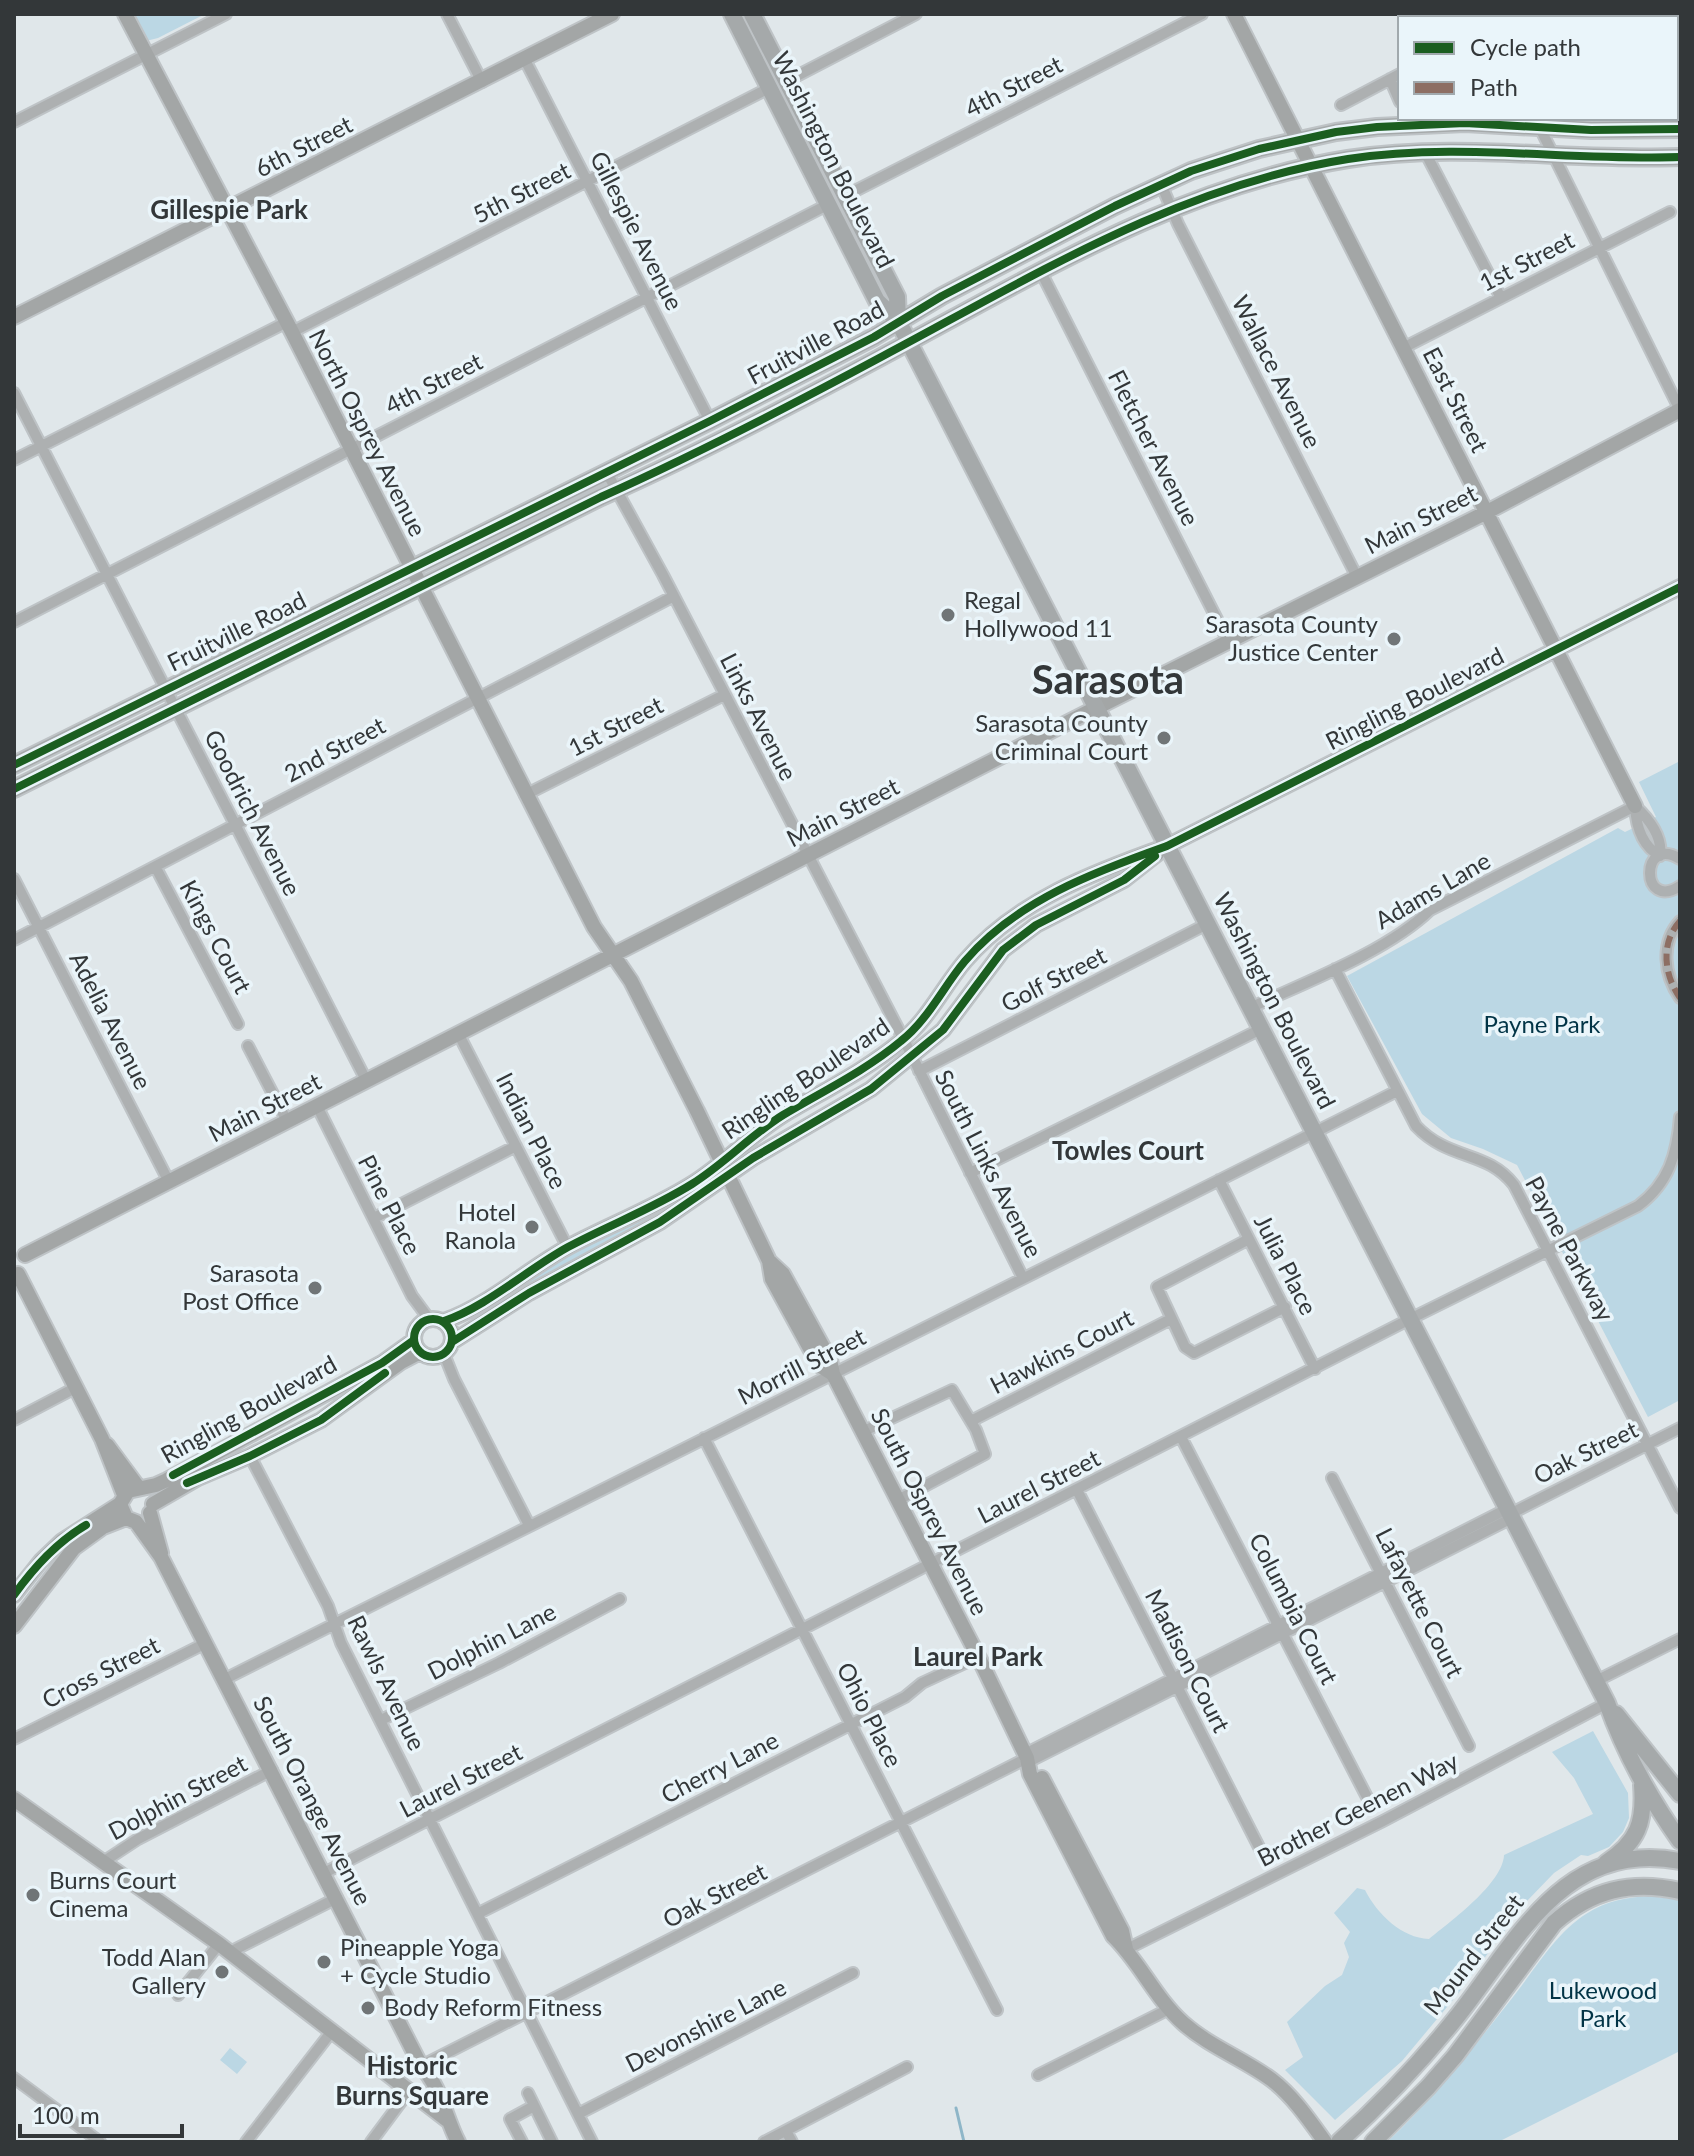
<svg xmlns="http://www.w3.org/2000/svg" width="1694" height="2156" font-family="Lato,sans-serif">
<style>
.green{fill:#bbd7e4}
.lines{fill:none;stroke-linecap:round;stroke-linejoin:round}
.stream{stroke:#8eb6c8;stroke-width:3}
.street-casing{stroke:#bec3c6;stroke-width:14}
.secondary-casing{stroke:#bec3c6;stroke-width:18}
.primary-casing{stroke:#bec3c6;stroke-width:20}
.street{stroke:#adb0b1;stroke-width:10}
.secondary{stroke:#a3a6a6;stroke-width:14}
.primary{stroke:#a5a9aa;stroke-width:16}
.quiet{stroke:#8d6e63;stroke-width:6;stroke-dasharray:12 6;stroke-linecap:butt}
.cycleway-casing{stroke:#eaf5fa;stroke-width:13}
.cycleway{stroke:#1b5e20;stroke-width:8}
.poi-dot{fill:#707577;stroke:#eaf5fa;stroke-width:3}
.labels{text-anchor:middle;stroke-width:7;stroke-linejoin:round;paint-order:stroke}
.street-label{font-size:24px;fill:#333739;stroke:#eaf5fa}
.poi-label{font-size:24px;fill:#333739;stroke:#eaf5fa;text-anchor:end}
.park-label{font-size:24px;fill:#023446;stroke:#eaf5fa}
.neighbourhood-label{font-size:26px;font-weight:bold;fill:#333739;stroke:#eaf5fa}
.town-label{font-size:40px;font-weight:bold;fill:#333739;stroke:#eaf5fa}
</style>
<rect width="100%" height="100%" fill="#e0e7ea"/>
<path class="green" d="M131,14H205L158,38L146,41Z
M1680,761V1400L1648,1417L1517,1165L1483,1149L1451,1138L1422,1114L1347,976L1618,828L1625,832L1656,817L1639,782Z
M676,1201L678,1203L632,1235L494,1313L490,1308L539,1271Z
M1593,1731L1628,1793L1629,1818L1623,1832L1609,1847L1588,1856L1581,1855L1554,1873L1526,1902L1457,1995L1402,2061L1335,2120L1285,2070L1303,2057L1287,2022L1325,1986L1342,1975L1349,1957L1344,1943L1350,1932L1334,1913L1357,1888L1365,1890C1377,1914 1402,1938 1429,1939C1451,1921 1503,1883 1504,1855L1593,1814L1574,1778L1552,1752Z
M1650,1896L1680,1900V2051L1498,2142H1387C1434,2098 1473,2048 1513,1997C1535,1969 1556,1933 1586,1914C1606,1901 1627,1897 1650,1896Z
M230,2048L247,2062L237,2074L220,2060Z"/>
<g class="lines">
<path class="stream" d="M956,2108L964,2142"/>
<defs>
<path id="street" d="M447,14L482,82
M1450,14L1452,18
M1509,18L1516,14
M525,60L710,421
M1390,79L1400,102
M787,81L916,14
M1341,105L1400,74
M1535,118L1680,410
M14,122L226,14
M1425,152L1501,298
M1161,184L1178,224L1357,577
M845,196L1202,14
M1041,272L1229,643
M292,332L769,88
M1403,348L1670,212
M14,393L366,1080
M14,460L285,323
M606,471L663,575L904,1040L1023,1278
M14,622L829,204
M525,795L724,695
M1635,806C1649,819 1663,836 1660,856C1642,846 1636,825 1635,806Z
M1680,859C1640,834 1640,912 1680,886
M156,868L238,1024
M14,879L169,1182
M1680,921C1660,943 1664,975 1680,998
M14,940L674,596
M1335,969L1416,1126C1449,1161 1487,1150 1514,1185L1680,1508
M1250,1008C1304,983 1388,951 1430,910L1635,806
M458,1033L568,1248
M248,1046L287,1121
M919,1071L1207,924
M317,1106L412,1296L429,1319
M970,1173L1261,1029
M1219,1180L1315,1369
M374,1218L516,1146
M1249,1239L1157,1287L1185,1347L1194,1353L1285,1307
M444,1354L454,1379L529,1525
M14,1420L75,1388
M971,1421L1171,1319
M862,1432L952,1390L976,1430L985,1454L898,1500
M1181,1437L1369,1801
M704,1438L997,2010
M250,1456L328,1606L341,1643L592,2142
M1332,1478L1469,1746
M1077,1490L1261,1851
M1510,1514L1680,1428
M225,1679L1397,1091
M1596,1681L1680,1639
M381,1720L499,1663L620,1599
M14,1739L206,1643
M1025,1754L1507,1509
M1030,1761L1512,1518
M103,1862L138,1839L272,1770
M324,1873L1410,1319L1638,1206C1669,1183 1677,1154 1680,1117
M479,1913L905,1697L922,1683L978,1657
M1127,1949L1383,1821L1607,1703
M230,1952L337,1898
M178,1995L219,1944
M421,2066L1027,1758
M1038,2075L1169,2009
M14,2078L100,2142
M528,2093L552,2142
M578,2114L853,1973
M786,2131L792,2142
M246,2142L332,2031
M371,2142L409,2091
M522,2142L510,2119L534,2106
M764,2142L907,2067"/>
<path id="secondary" d="M125,14L292,332L594,927L631,981L697,1111L769,1261L772,1279L819,1365L833,1374
M1234,14L1635,806
M14,317L612,14
M25,1255L1096,708L1487,512L1680,410
M769,1261L783,1274L830,1360L833,1374L979,1658L1027,1758L1030,1774L1113,1936C1140,1962 1155,1998 1183,2023C1210,2047 1244,2059 1272,2080C1293,2096 1310,2121 1325,2142
M18,1274L102,1439L124,1495
M414 1338a19 19 0 1 1 38 0a19 19 0 1 1-38 0Z
M444,1321C486,1307 528,1269 568,1247C609,1225 652,1209 692,1184C724,1164 751,1135 783,1115C823,1091 865,1071 901,1041C928,1020 943,987 965,961C1016,901 1094,872 1167,846L1680,587
M452,1342L529,1293L660,1222L753,1158L871,1089L943,1030L1003,950L1036,925L1124,880L1157,854
M107,1445L138,1487
M153,1504L198,1478L250,1456L321,1420L401,1362L420,1352
M150,1513L161,1553
M136,1522L161,1557L421,2066C441,2087 445,2117 458,2142
M136,1522L126,1518L120,1504L128,1491L156,1485L167,1480L382,1363L414,1340
M14,1595L41,1561L62,1541L120,1504
M14,1626L74,1548L103,1527L126,1518
M1042,1778L1122,1931L1126,1949
M14,1799L219,1944L447,2120"/>
<path id="primary" d="M732,14L877,301L898,321L1607,1703C1625,1754 1649,1797 1680,1841
M752,14L897,297L898,321
M14,765L710,421L874,337L942,296L1115,206L1191,171L1259,149L1336,132L1377,127L1465,123L1591,130L1680,129
M14,789L601,497C697,454 790,406 883,356C1032,277 1178,186 1348,159C1459,142 1569,161 1680,157
M1616,1714L1680,1794
M1606,1863C1638,1842 1645,1822 1642,1785
M1339,2142C1382,2103 1420,2063 1456,2018C1517,1942 1563,1839 1680,1861
M1373,2142L1428,2087L1455,2056L1554,1923C1591,1890 1631,1880 1680,1891"/>
</defs>
<use href="#street" class="street-casing"/>
<use href="#secondary" class="secondary-casing"/>
<use href="#primary" class="primary-casing"/>
<use href="#street" class="street"/>
<use href="#secondary" class="secondary"/>
<use href="#primary" class="primary"/>
<path class="quiet" d="M1680,921C1660,943 1664,975 1680,998"/>
<defs>
<path id="cycleway" d="M14,765L710,421L874,337L942,296L1115,206L1191,171L1259,149L1336,132L1377,127L1465,123L1591,130L1680,129
M14,789L601,497C697,454 790,406 883,356C1032,277 1178,186 1348,159C1459,142 1569,161 1680,157
M414 1338a19 19 0 1 1 38 0a19 19 0 1 1-38 0Z
M444,1321C486,1307 528,1269 568,1247C609,1225 652,1209 692,1184C724,1164 751,1135 783,1115C823,1091 865,1071 901,1041C928,1020 943,987 965,961C1016,901 1094,872 1167,846L1680,587
M452,1342L529,1293L660,1222L753,1158L871,1089L943,1030L1003,950L1036,925L1124,880L1155,856
M173,1475L382,1363L414,1340
M187,1483L250,1456L321,1420L385,1373
M14,1595C34,1567 57,1542 86,1525"/>
</defs>
<use href="#cycleway" class="cycleway-casing"/>
<use href="#cycleway" class="cycleway"/>
</g>
<g class="poi-dot">
<circle cx="948" cy="615" r="8"/>
<circle cx="1394" cy="639" r="8"/>
<circle cx="1164" cy="738" r="8"/>
<circle cx="532" cy="1227" r="8"/>
<circle cx="315" cy="1288" r="8"/>
<circle cx="33" cy="1895" r="8"/>
<circle cx="324" cy="1962" r="8"/>
<circle cx="222" cy="1972" r="8"/>
<circle cx="368" cy="2008" r="8"/>
</g>
<g class="labels">
<g class="street-label">
<text transform="translate(1014 87) rotate(-27)" y="8">4th Street</text>
<text transform="translate(304 147) rotate(-27)" y="8">6th Street</text>
<text transform="translate(833 160) rotate(63)" y="8">Washington Boulevard</text>
<text transform="translate(522 193) rotate(-27)" y="8">5th Street</text>
<text transform="translate(636 231) rotate(63)" y="8">Gillespie Avenue</text>
<text transform="translate(1527 262) rotate(-27)" y="8">1st Street</text>
<text transform="translate(816 343) rotate(-28)" y="8">Fruitville Road</text>
<text transform="translate(1276 372) rotate(63)" y="8">Wallace Avenue</text>
<text transform="translate(434 384) rotate(-27)" y="8">4th Street</text>
<text transform="translate(1455 400) rotate(63)" y="8">East Street</text>
<text transform="translate(367 433) rotate(63)" y="8">North Osprey Avenue</text>
<text transform="translate(1153 448) rotate(63)" y="8">Fletcher Avenue</text>
<text transform="translate(1421 520) rotate(-27)" y="8">Main Street</text>
<text transform="translate(237 632) rotate(-26)" y="8">Fruitville Road</text>
<text transform="translate(1415 699) rotate(-27)" y="8">Ringling Boulevard</text>
<text transform="translate(758 717) rotate(63)" y="8">Links Avenue</text>
<text transform="translate(616 727) rotate(-27)" y="8">1st Street</text>
<text transform="translate(335 750) rotate(-28)" y="8">2nd Street</text>
<text transform="translate(252 813) rotate(63)" y="8">Goodrich Avenue</text>
<text transform="translate(843 813) rotate(-27)" y="8">Main Street</text>
<text transform="translate(1433 891) rotate(-30)" y="8">Adams Lane</text>
<text transform="translate(215 937) rotate(62)" y="8">Kings Court</text>
<text transform="translate(1054 980) rotate(-27)" y="8">Golf Street</text>
<text transform="translate(1274 1001) rotate(63)" y="8">Washington Boulevard</text>
<text transform="translate(110 1021) rotate(63)" y="8">Adelia Avenue</text>
<text transform="translate(806 1079) rotate(-34)" y="8">Ringling Boulevard</text>
<text transform="translate(265 1108) rotate(-27)" y="8">Main Street</text>
<text transform="translate(531 1131) rotate(63)" y="8">Indian Place</text>
<text transform="translate(988 1164) rotate(63)" y="8">South Links Avenue</text>
<text transform="translate(389 1205) rotate(63)" y="8">Pine Place</text>
<text transform="translate(1569 1249) rotate(62)" y="8">Payne Parkway</text>
<text transform="translate(1285 1265) rotate(63)" y="8">Julia Place</text>
<text transform="translate(1062 1352) rotate(-27)" y="8">Hawkins Court</text>
<text transform="translate(802 1367) rotate(-27)" y="8">Morrill Street</text>
<text transform="translate(249 1410) rotate(-29)" y="8">Ringling Boulevard</text>
<text transform="translate(1586 1453) rotate(-26)" y="8">Oak Street</text>
<text transform="translate(1039 1487) rotate(-27)" y="8">Laurel Street</text>
<text transform="translate(929 1512) rotate(63)" y="8">South Osprey Avenue</text>
<text transform="translate(1419 1603) rotate(63)" y="8">Lafayette Court</text>
<text transform="translate(1293 1609) rotate(63)" y="8">Columbia Court</text>
<text transform="translate(492 1642) rotate(-27)" y="8">Dolphin Lane</text>
<text transform="translate(1187 1661) rotate(63)" y="8">Madison Court</text>
<text transform="translate(101 1673) rotate(-27)" y="8">Cross Street</text>
<text transform="translate(386 1683) rotate(64)" y="8">Rawls Avenue</text>
<text transform="translate(869 1715) rotate(63)" y="8">Ohio Place</text>
<text transform="translate(720 1768) rotate(-27)" y="8">Cherry Lane</text>
<text transform="translate(461 1781) rotate(-27)" y="8">Laurel Street</text>
<text transform="translate(178 1798) rotate(-28)" y="8">Dolphin Street</text>
<text transform="translate(312 1801) rotate(63)" y="8">South Orange Avenue</text>
<text transform="translate(1358 1810) rotate(-27)" y="8">Brother Geenen Way</text>
<text transform="translate(715 1896) rotate(-27)" y="8">Oak Street</text>
<text transform="translate(1474 1955) rotate(-52)" y="8">Mound Street</text>
<text transform="translate(706 2026) rotate(-27)" y="8">Devonshire Lane</text>
</g>
<g class="poi-label">
<text x="964" y="609" text-anchor="start">Regal<tspan x="964" dy="28">Hollywood 11</tspan></text>
<text x="1378" y="633">Sarasota County<tspan x="1378" dy="28">Justice Center</tspan></text>
<text x="1148" y="732">Sarasota County<tspan x="1148" dy="28">Criminal Court</tspan></text>
<text x="516" y="1221">Hotel<tspan x="516" dy="28">Ranola</tspan></text>
<text x="299" y="1282">Sarasota<tspan x="299" dy="28">Post Office</tspan></text>
<text x="49" y="1889" text-anchor="start">Burns Court<tspan x="49" dy="28">Cinema</tspan></text>
<text x="340" y="1956" text-anchor="start">Pineapple Yoga<tspan x="340" dy="28">+ Cycle Studio</tspan></text>
<text x="206" y="1966">Todd Alan<tspan x="206" dy="28">Gallery</tspan></text>
<text x="384" y="2016" text-anchor="start">Body Reform Fitness</text>
</g>
<g class="park-label">
<text x="1542" y="1033">Payne Park</text>
<text x="1603" y="1999">Lukewood<tspan x="1603" dy="28">Park</tspan></text>
</g>
<g class="neighbourhood-label">
<text x="229" y="219">Gillespie Park</text>
<text x="1128" y="1160">Towles Court</text>
<text x="978" y="1666">Laurel Park</text>
<text x="412" y="2075">Historic<tspan x="412" dy="30">Burns Square</tspan></text>
</g>
<g class="town-label">
<text x="1108" y="694">Sarasota</text>
</g>
</g>
<rect width="1694" height="2156" fill="none" stroke="#333739" stroke-width="32"/>
<rect x="1398" y="16" width="280" height="104" fill="#eaf5fa" stroke="#a1a9ad" stroke-width="2"/>
<rect x="1414" y="42" width="40" height="12" fill="#1b5e20" stroke="#a1a9ad" stroke-width="2"/>
<text x="1470" y="56" font-size="24" fill="#333739">Cycle path</text>
<rect x="1414" y="82" width="40" height="12" fill="#8d6e63" stroke="#a1a9ad" stroke-width="2"/>
<text x="1470" y="96" font-size="24" fill="#333739">Path</text>
<path d="M20 2124v12h162v-12" fill="none" stroke="#333739" stroke-width="4"/>
<text x="32" y="2124" font-size="24" fill="#333739" stroke="#eaf5fa" stroke-width="6" paint-order="stroke">100 m</text>
</svg>
